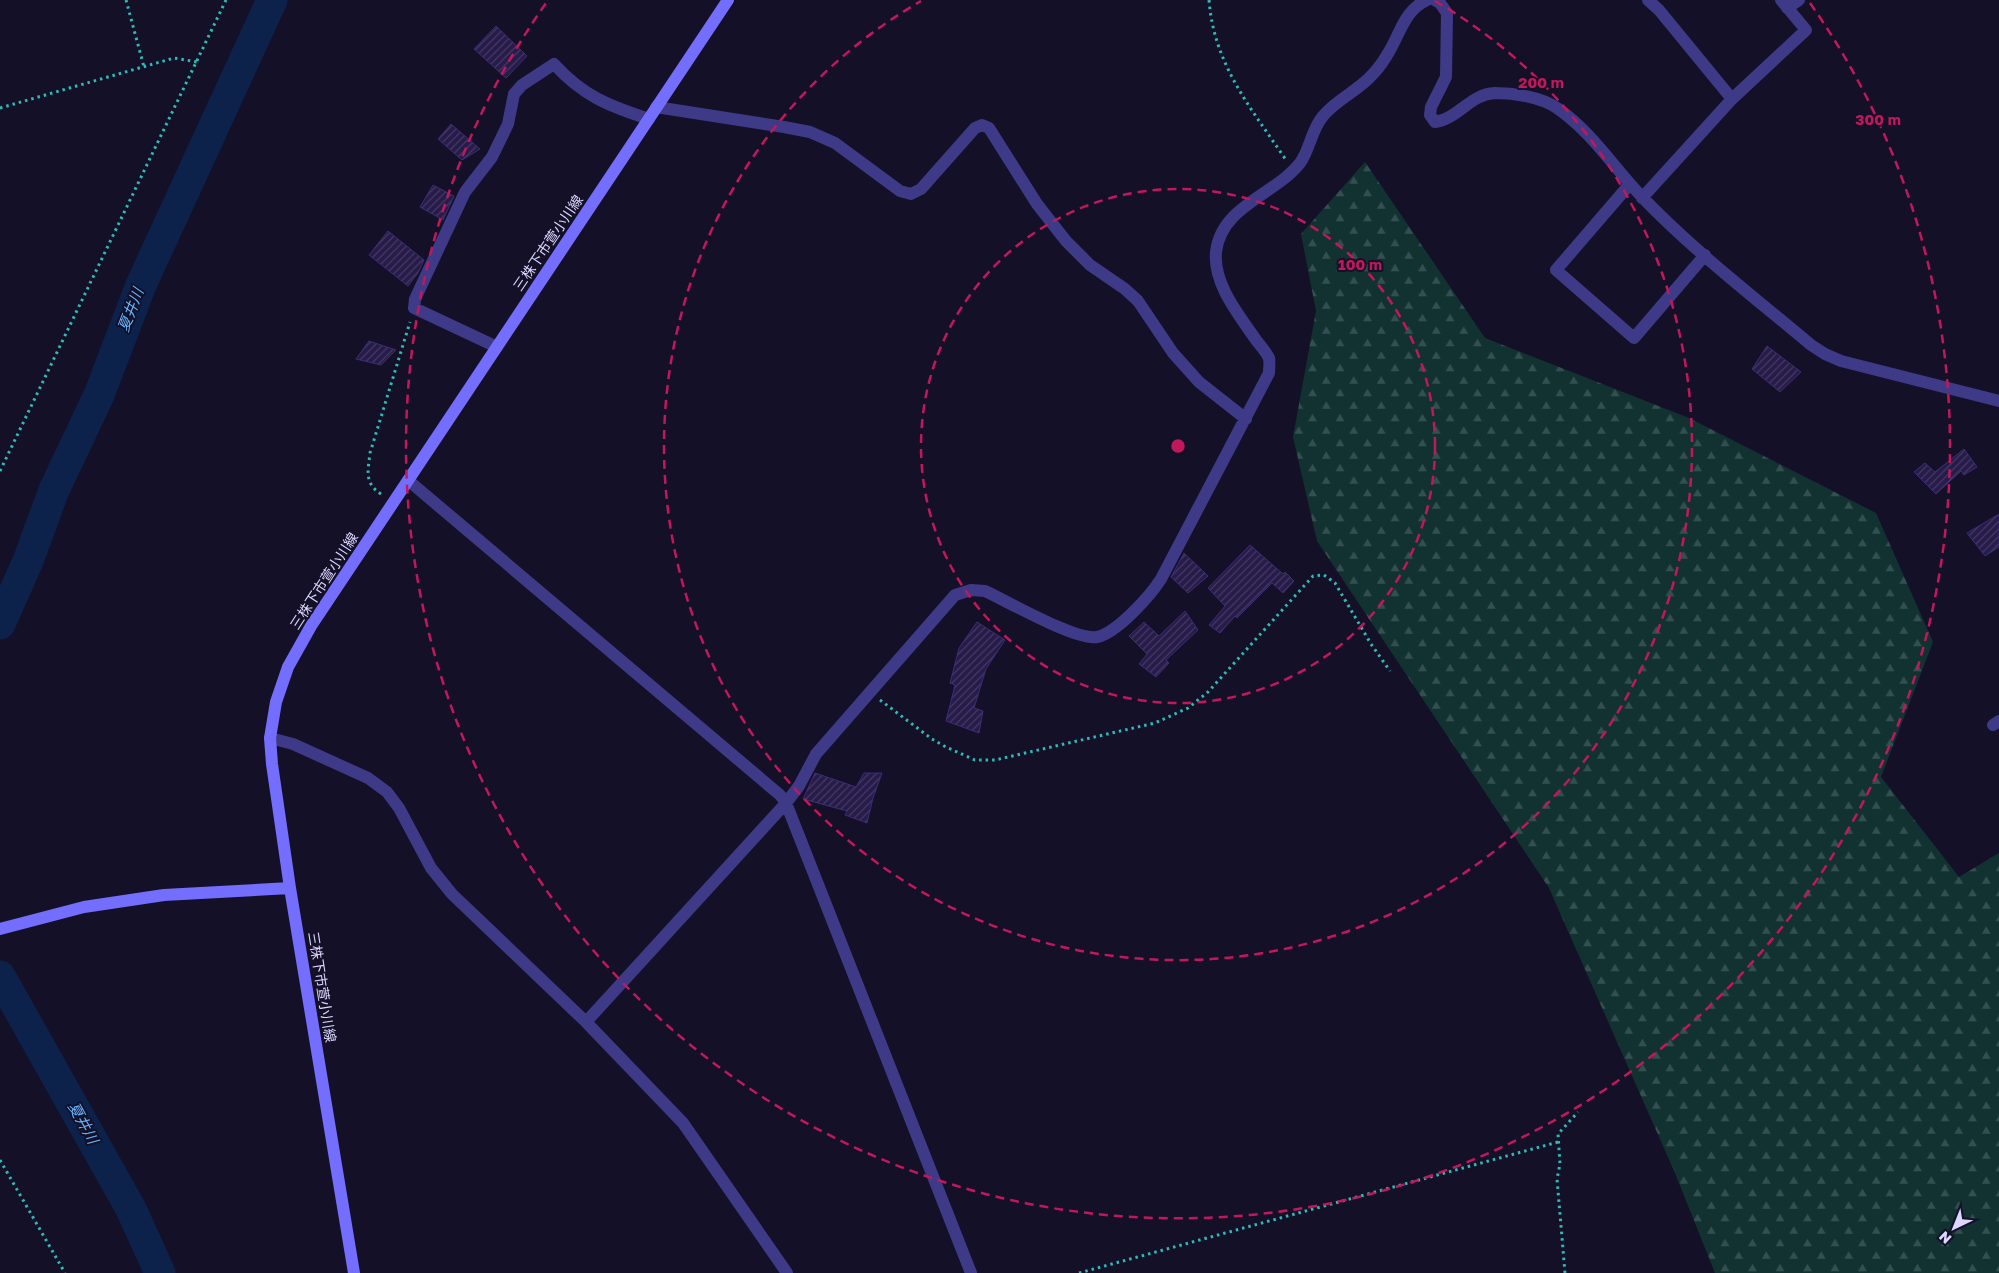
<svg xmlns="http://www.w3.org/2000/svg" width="1999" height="1273" font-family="'Golos Text','Noto Sans JP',sans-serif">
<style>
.forest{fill:url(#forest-firs)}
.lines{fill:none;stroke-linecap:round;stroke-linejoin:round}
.river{stroke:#0c224b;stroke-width:31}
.building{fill:url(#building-hatch);stroke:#3d2d75}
.path{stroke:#2fbbb5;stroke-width:3;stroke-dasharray:2.5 4;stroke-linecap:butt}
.street{stroke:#3f3a87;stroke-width:12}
.secondary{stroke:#746eff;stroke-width:12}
.ring{fill:none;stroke:#c2185b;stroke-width:2.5;stroke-dasharray:9 6}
.labels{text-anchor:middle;stroke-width:4;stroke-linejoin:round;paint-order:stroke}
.street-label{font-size:14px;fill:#dcd7ff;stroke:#141028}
.water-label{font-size:15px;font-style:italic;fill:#65b4ff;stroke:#141028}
.centre{fill:#c2185b;stroke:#141028;stroke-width:2.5}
.ring-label{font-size:15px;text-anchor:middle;font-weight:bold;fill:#c2185b;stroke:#141028;stroke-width:4;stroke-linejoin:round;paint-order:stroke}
</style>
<defs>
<pattern id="forest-firs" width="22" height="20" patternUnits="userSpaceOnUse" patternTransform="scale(1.25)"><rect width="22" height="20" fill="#123232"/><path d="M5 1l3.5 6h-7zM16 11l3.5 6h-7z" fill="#344f51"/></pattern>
<pattern id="building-hatch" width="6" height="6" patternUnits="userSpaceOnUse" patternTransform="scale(1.25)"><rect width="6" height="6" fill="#261b49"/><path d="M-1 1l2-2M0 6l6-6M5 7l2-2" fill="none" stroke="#453b64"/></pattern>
</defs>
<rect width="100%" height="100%" fill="#141028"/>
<path class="forest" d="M1365,162L1485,338L1689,418L1876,513L1933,642L1881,777L1959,877L1999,853V1273H1715L1675,1173L1549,888L1317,541L1293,437L1316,311L1301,234Z"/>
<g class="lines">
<path class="river" d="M0,624L28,561L54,490L99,395L141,285L272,0
M0,976L131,1209L160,1273"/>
</g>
<path class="building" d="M496,26L527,56L506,78L474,49Z
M451,124L480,149L462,160L438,139Z
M433,185L454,196L443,220L420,207Z
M388,231L424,260L418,273L408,286L369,255Z
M369,341L396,350L381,365L356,359Z
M1767,346L1801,372L1780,392L1752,369Z
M1964,449L1977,467L1964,475L1961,471L1936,494L1914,472L1925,463L1935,472Z
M1999,514V547L1985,556L1967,533Z
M1250,545L1283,574L1285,572L1294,581L1283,593L1272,583L1237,618L1235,616L1220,633L1209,625L1225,606L1208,588Z
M1184,553L1208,576L1188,593L1171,577Z
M1185,611L1198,630L1166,660L1169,663L1156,677L1139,664L1147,654L1129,636L1144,622L1159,636Z
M977,622L1005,640L986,669L974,708L983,711L979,733L946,721L955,685L950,683L959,648Z
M815,773L856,787L864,773H882L873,798L867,823L845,815L847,811L803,799Z"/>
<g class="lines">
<path class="path" d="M126,0L144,67
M1209,0C1214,65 1251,108 1286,160
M0,108L174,58L197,62
M0,471L226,0
M381,494C364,483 368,471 370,453L410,322
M880,700L932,739L946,747L975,760H995L1155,723L1188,708L1208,692L1313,576L1324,575L1335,583L1371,644L1390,671
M0,1160L65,1273
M1079,1273L1558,1142
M1565,1273L1557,1179L1560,1164L1558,1134L1578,1112"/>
<path class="street" d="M1435,0L1440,3L1447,13L1446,77L1431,107L1430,115L1435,122C1458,119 1470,94 1495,93C1514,93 1541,97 1557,108C1592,132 1614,168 1643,198C1694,251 1754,297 1811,345L1825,354L1841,361L1999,401
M1648,0L1659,10L1732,99
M1787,8L1799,0
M656,107L784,127L810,132L835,143L900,191L911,194L921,189L975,128L982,125L989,128L1037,204L1066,241L1090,265L1125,289L1138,301L1173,353L1199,382L1246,419
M1630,184L1556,270L1634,338L1705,255
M1642,198L1732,99L1806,30L1781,0
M497,347L414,308L415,299L465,192L492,157L508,124L514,94L522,85L554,64C583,96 609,106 649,119
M409,481L780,795L786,803L971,1273
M1993,725L1999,721
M270,738L293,744L368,778L387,792L399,808L431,868L452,894L586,1022L683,1123L787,1273
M586,1022L786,803L799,786L816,754L955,595L971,590L985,591C1007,601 1076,641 1097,637C1117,633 1150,596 1161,579L1269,373C1269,368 1270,363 1269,358C1266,352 1260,345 1256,340C1239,315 1213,284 1216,252C1221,206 1275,195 1300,163C1310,150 1311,130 1323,116C1336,100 1359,90 1372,75C1379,68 1385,59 1390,50C1401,31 1405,10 1427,0"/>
<path class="secondary" d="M0,929L84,907L164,895L290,888
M354,1273L290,888L272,764L270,738L276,702L288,667L311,626L728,0"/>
</g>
<g class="ring">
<circle cx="1178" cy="446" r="257"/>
<path d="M1435 1A514 514 0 1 1 921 1"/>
<path d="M1810 3A772 772 0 1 1 546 3"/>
</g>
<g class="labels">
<g class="street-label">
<text transform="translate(548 243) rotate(-56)" y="5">三株下市萱小川線</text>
<text transform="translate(324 581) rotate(-57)" y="5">三株下市萱小川線</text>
<text transform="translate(322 987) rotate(81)" y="5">三株下市萱小川線</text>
</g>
<g class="water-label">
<text transform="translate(131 310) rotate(-69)" y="5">夏井川</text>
<text transform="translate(83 1123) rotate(61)" y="5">夏井川</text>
</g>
</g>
<circle cx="1178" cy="446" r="8" class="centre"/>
<g class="ring-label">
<text x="1541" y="88">200 m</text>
<text x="1878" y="125">300 m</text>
<text x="1360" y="270">100 m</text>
</g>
<g transform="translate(1954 1228) rotate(223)" stroke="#141028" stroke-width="4" paint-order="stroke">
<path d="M0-4L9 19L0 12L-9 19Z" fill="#dcd7ff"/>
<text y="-8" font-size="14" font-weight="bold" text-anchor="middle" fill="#dcd7ff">N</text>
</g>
</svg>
